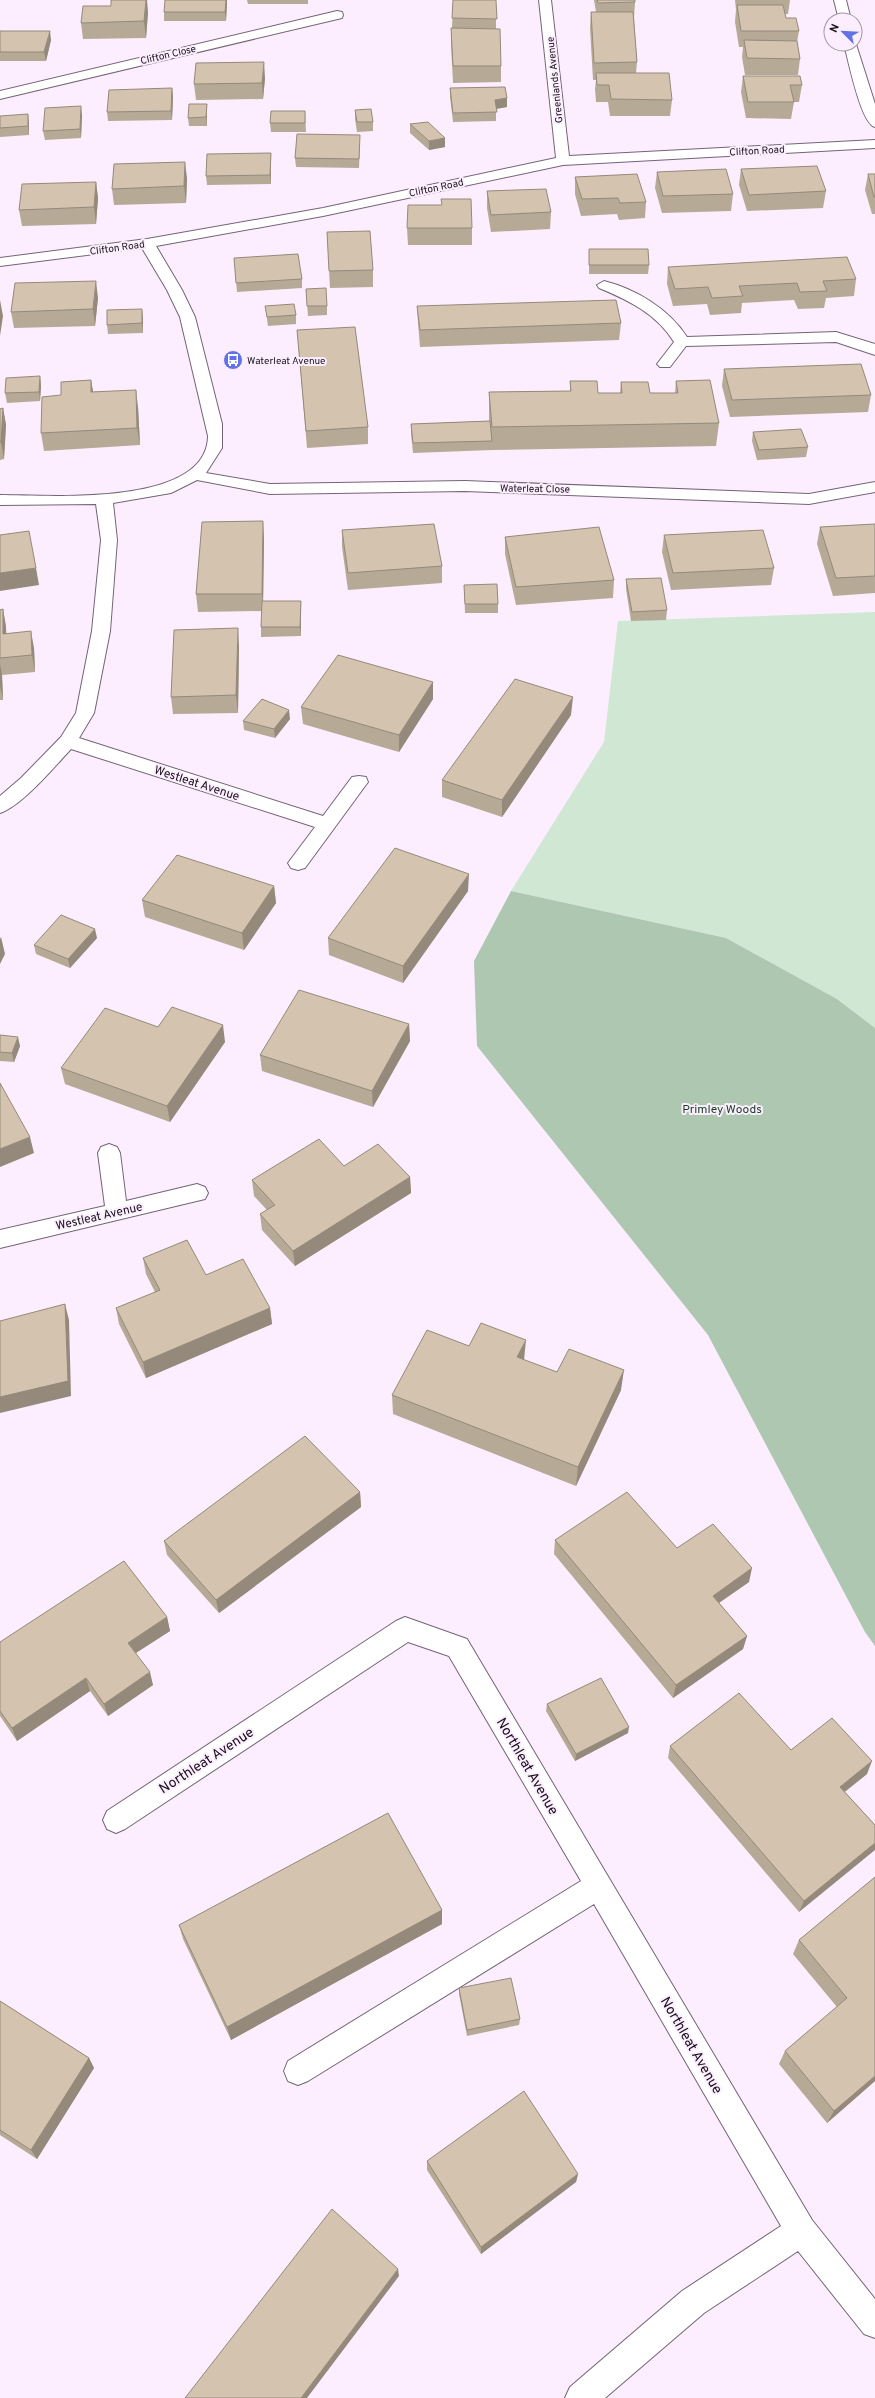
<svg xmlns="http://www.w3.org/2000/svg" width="875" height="2398" font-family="Overpass,sans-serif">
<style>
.green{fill:#d0e7d3}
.forest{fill:#adc7b0}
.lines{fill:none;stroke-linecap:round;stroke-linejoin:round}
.minor-casing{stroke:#746476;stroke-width:2}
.minor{fill:#fff;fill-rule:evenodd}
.wall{fill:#b6a996}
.shaded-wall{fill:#94897a}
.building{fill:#d4c4af;stroke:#94897a}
.labels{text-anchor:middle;stroke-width:4;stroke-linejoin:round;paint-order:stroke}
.far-street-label{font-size:10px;fill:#161017;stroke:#fceeff}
.far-poi-label{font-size:10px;fill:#161017;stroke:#fceeff;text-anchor:start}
.street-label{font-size:12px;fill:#161017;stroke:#fceeff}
.park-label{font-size:12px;fill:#143e1e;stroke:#fceeff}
.near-street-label{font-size:14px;fill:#161017;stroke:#fceeff}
</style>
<rect width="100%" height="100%" fill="#fceeff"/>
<path class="green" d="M875,612V1028L837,999L726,938L511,891L604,742L618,621Z"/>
<path class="forest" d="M511,891L726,938L837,999L875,1028V1646L865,1632L708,1335L477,1046L474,961Z"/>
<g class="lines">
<defs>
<path id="minor" d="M539,0H551L569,156L875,140V148L563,165L323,216L156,246L182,290L195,317L222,424V448L206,473L270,484L465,481L809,494L875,482V492L809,504L465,491L270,494L197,480L171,493L113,503L117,540L110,631L94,713L79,738L323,816L352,777L359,776L366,777L368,782L305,868L298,870L291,868L288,863L315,827L71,749C55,766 22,806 0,813V796L21,778L61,737L76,713L92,631L101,540L96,504L0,505V495C47,495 207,508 208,436L180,317L167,290L142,248L0,266V258L147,239L323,208L556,158Z
M834,0H846L851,20H839Z
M337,11L342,12L343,15L342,18L0,99V91Z
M855,41L875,104V127C861,124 848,59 844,44H855Z
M604,281C636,289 669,309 687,337L836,332L875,344V355L836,342L686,346L670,367H660L657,364L674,342C657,314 628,300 599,288L597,285Z
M109,1144L117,1147L120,1153L126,1201L197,1184L205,1187L208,1193L205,1199L0,1248V1230L105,1206L98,1153L101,1147Z
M405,1617L467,1639L812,2220L875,2299V2338L864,2334L798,2251L704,2313L605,2398H565L570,2387L682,2291L781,2226L594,1904L308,2081L298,2085L288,2081L284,2071L288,2061L581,1881L449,1656L408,1642L125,1829L116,1833L107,1829L103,1820L107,1811L396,1621Z"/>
</defs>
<use href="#minor" class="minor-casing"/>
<use href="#minor" class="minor"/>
</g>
<path class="wall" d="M247,0H308V4H248Z
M453,0H496V29L501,66V82L453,83L451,44V28H452Z
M594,0H635V2L634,18L637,62L636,73L672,100L670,116H610L608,102H596L595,89L596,80H593L590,28L591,12H596Z
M735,0H790L788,14H785L786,18L799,31L797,42L800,59L798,75H745L742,57L743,47H739L735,22L736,10Z
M227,4L226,21H164V12Z
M148,12L146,38L83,39L81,23Z
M0,31L51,40L46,61H0Z
M743,76L802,85L799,102H794L791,119L746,118L741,92Z
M265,78L263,99L196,100L194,84Z
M172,88L173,97L172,120L108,121L107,112Z
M450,88L507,98V107L496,109V121L453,122L450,97Z
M207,104V126H189L188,118Z
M355,110L373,122V131L357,132L355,119Z
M305,111L306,132H271L270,123Z
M82,115L81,138L45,140L43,131Z
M0,116L29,123V135L0,137Z
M410,124L445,138V147L429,150L410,133Z
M360,144L359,168L296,167L295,158Z
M271,153V184L207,185L206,176Z
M741,169L826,191L823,208L747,211L739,185Z
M657,172L733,194L731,211L662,213L655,188Z
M868,174H875V214H872L865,190Z
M575,177L646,202L645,218L619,220L617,214L581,216L575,194Z
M187,178L186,203L114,205L112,189Z
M96,182L98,198L96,224L22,226L19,210Z
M487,191L551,212L550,229L491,232L487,208Z
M441,205L472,228V245H408L407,228Z
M327,232L373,270V287L330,288Z
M589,249L649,265L648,274H589Z
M234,258L302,279V288L237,292Z
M668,267L856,279L854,296L826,298L824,308L798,309L794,300L742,303L741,313L710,315L707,304L673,306L667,284Z
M306,289L327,306V315L308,316Z
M98,298L95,326L14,328L11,312Z
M265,306L296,315V324L268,326Z
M417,306L621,323L619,340L420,347L418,323Z
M143,318V333L108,334L107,325Z
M297,330L368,427V444L307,448Z
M724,369L871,395L868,412L730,417L722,386Z
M40,376L41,386L40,401L7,403L5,393Z
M91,380L93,392L138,407L140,445L44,451L41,433L61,395Z
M570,381L598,393H620L621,382L650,393H675L676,381L719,423L716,446L492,450L413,453L411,433V424L489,421V392L570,391Z
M3,408L6,425L4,459L0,460V409Z
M753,432L808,447L806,457L757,460L752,441Z
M875,524V593L833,596L817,544L820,527Z
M342,530L442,566V583L348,590L342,547Z
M664,535L774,568L771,585L671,590L662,552Z
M505,537L614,580L613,598L516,605L505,554Z
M264,538L263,601H301V636L261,637V627L262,611L198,612L196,594Z
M626,579L667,610L666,620L631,621L626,589Z
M464,585L498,604V613H465Z
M3,609L6,627V633L34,648L35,672L2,675L3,700H0V610Z
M239,646L238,713L173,714L171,697Z
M433,682V699L399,752L303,724L301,707Z
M571,715L502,817L442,797V780Z
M290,719L275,738L244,730L243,721Z
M274,886L276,903L244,950L145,917L142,900Z
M468,891L403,983L329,955L328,938Z
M97,938L70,968L36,954L34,945Z
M409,1024L410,1041L373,1107L262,1071L260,1055Z
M158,1027L225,1042L170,1122L65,1084L61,1068Z
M0,1035L20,1046L14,1062L0,1061Z
M344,1166L410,1177L411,1193L295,1266L262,1230L260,1214L267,1210L254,1196L252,1180Z
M143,1258L270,1308L272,1324L146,1378L119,1324L116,1308L155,1292L146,1274Z
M469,1346L524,1360L557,1372L621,1390L576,1486L393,1414L392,1395Z
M360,1492L361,1507L219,1613L167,1555L164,1541Z
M555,1540L677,1548L749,1582L719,1603L747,1636L743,1649L673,1698L554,1554Z
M167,1617L170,1631L136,1653L153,1685L108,1716L90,1691L17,1741L0,1716V1642Z
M547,1704L628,1733L575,1761L546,1711Z
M670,1746L791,1750L867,1774L845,1792L875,1825L799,1912L668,1758Z
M875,1877V2081L827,2123L779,2064L785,2051L837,2007L793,1954L799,1940Z
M442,1910V1924L231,2040L183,1939L179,1925Z
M459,1988L520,2019L519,2025L467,2036L459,1994Z
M0,2001L89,2058L94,2068L37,2159L0,2135Z
M427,2161L578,2174L576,2182L481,2254L427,2170Z"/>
<path class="shaded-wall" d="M146,0H147L148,12L146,38L144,21Z
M226,0H227V4L226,21L225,12Z
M50,31L51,40L46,61L44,52Z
M264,62L265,78L263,99L262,83Z
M172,88L173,97L172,120L171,111Z
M507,98V107L495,109V100Z
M207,104V126L206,117Z
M81,106L82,115L81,138L80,129Z
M28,114L29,123V135L28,126Z
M445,138V147L429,150V141Z
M271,153V184L270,175Z
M185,162L187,178L186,203L184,186Z
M96,182L98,198L96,224L94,207Z
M96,281L98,298L95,326L93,309Z
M0,300L3,316L0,336Z
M142,309L143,318V333L142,323Z
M40,376L41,386L40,401L39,392Z
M91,380L94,397L91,392Z
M136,390L138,407L140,445L137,428Z
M3,408L6,425L4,459L1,442Z
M263,521L264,538L263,611L262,594Z
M36,568L39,585L0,591V573Z
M301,601V636L300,627Z
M3,609L6,627L7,651L3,634Z
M238,628L239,646L238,713L236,695Z
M31,631L34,648L35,672L32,655Z
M0,664L2,675L3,700L0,686Z
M433,682V699L399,752V735Z
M573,697L571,715L502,817V800Z
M289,710L290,719L275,738L274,729Z
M469,874L468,891L403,983V966Z
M274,886L276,903L244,950L242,933Z
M95,929L97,938L70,968L68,959Z
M1,937L5,954L0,964V939Z
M409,1024L410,1041L373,1107L372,1091Z
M223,1025L225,1042L170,1122L167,1106Z
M18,1037L20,1046L14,1062L12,1053Z
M30,1137L34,1153L0,1167V1149Z
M410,1177L411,1193L295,1266L293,1251Z
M65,1304L69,1320L71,1396L0,1413V1397Z
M270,1308L272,1324L146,1378L143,1362Z
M526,1340L524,1360L517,1357Z
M624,1370L621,1390L576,1486L578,1467Z
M360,1492L361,1507L219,1613L216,1600Z
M752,1568L749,1582L710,1609L713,1596Z
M167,1617L170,1631L131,1656L128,1643Z
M747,1636L743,1649L673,1698L676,1685Z
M150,1672L153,1685L108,1716L104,1704Z
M86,1678L90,1691L17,1741L12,1728Z
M629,1727L628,1733L575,1761L576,1754Z
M872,1761L867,1774L835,1799L840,1787Z
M875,1843V1850L799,1912L804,1901Z
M442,1910V1924L231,2040L227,2027Z
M89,2058L94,2068L37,2159L31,2150Z
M875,2076V2081L827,2123L834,2111Z
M578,2174L576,2182L481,2254V2247Z
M398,2269L399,2276L307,2398H301Z"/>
<path class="building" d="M111,0H146L144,21L81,23L83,6H111Z
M165,0H226L225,12H164Z
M453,0H496L497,19L452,18Z
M597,0H635V2L598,3Z
M737,5H783L786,18H796L799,31H741Z
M591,12H633L637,62L594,63Z
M451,28L500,29L501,66H453Z
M0,31H50L44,52H0Z
M744,40L797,41L800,59L747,58Z
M264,62L262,83L194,84L196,63Z
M596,73H669L672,100L611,99L609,85H597Z
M743,76H800L802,85H790L794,102H748Z
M505,87L507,98L495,100L497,112L453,113L450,88Z
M172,88L171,111L107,112L109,90Z
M189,104H207L206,117L188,118Z
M81,106L80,129L43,131L45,108Z
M371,109L373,122H357L355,110Z
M271,111H305V123H270Z
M28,114V126L0,128V116Z
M428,122L445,138L429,141L410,124Z
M297,134L360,135L359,159L295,158Z
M271,153L270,175L206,176L207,154Z
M185,162L184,186L112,189L114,164Z
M817,166L826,191L749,195L741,169Z
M726,169L733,194L663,196L657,172Z
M637,174L646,202L620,203L618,198L582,199L575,177Z
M868,174H875V197H874Z
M96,182L94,207L19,210L22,184Z
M546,189L551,212L491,215L487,191Z
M441,199H471L472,228H407L408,205H442Z
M370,231L373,270L329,271L327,232Z
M589,249H648L649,265H589Z
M298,254L302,279L236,283L234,258Z
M847,257L856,279L823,281L827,291L800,292L797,283L739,286L743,296L712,298L708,287L675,289L668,267Z
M96,281L93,309L11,312L15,283Z
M326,288L327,306H307L306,289Z
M616,300L621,323L420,330L417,306Z
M294,304L296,315L267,317L265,306Z
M142,309V323L107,325V310Z
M355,327L368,427L306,431L297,330Z
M861,364L871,395L732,400L724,369Z
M40,376L39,392L5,393L6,378Z
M91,380V392L136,390L137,428L41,433L42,397L61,395V382Z
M710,380L719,423L492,427L489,392L571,391L570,381H597L598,393H622L621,382H648L650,393H678L676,381Z
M3,408L1,442H0V409Z
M490,421L492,441L413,443L411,424Z
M801,429L808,447L759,450L753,432Z
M263,521L262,594H196L202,522Z
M434,524L442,566L348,573L342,530Z
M875,524V576L836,578L820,527Z
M599,527L614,580L516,587L505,537Z
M763,530L774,568L673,573L664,535Z
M29,531L36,568L0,573V535Z
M661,578L667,610L632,612L626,579Z
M497,584L498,604H465L464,585Z
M262,601H301L300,627H261Z
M3,609V634L31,631L32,655L0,658V610Z
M238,628L236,695L171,697L174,630Z
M338,655L433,682L399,735L301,707Z
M515,679L573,697L502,800L442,780Z
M262,699L289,710L274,729L243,721Z
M395,848L469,874L403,966L328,938Z
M177,855L274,886L242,933L142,900Z
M61,915L95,929L68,959L34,945Z
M299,990L409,1024L372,1091L260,1055Z
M172,1007L223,1025L167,1106L61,1068L105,1008L158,1027Z
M0,1035L18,1037L12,1053L0,1052Z
M0,1083L30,1137L0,1149Z
M319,1139L344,1166L378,1144L410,1177L293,1251L260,1214L275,1205L252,1180Z
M187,1240L206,1275L243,1259L270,1308L143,1362L116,1308L160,1290L143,1258Z
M65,1304L68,1381L0,1397V1321Z
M481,1323L526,1340L517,1357L557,1372L569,1349L624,1370L578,1467L392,1395L427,1330L469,1346Z
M305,1436L360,1492L216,1600L164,1541Z
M627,1492L677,1548L713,1524L752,1568L713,1596L747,1636L676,1685L555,1540Z
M124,1561L167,1617L128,1643L150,1672L104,1704L86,1678L12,1728L0,1711V1642Z
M601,1678L629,1727L576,1754L547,1704Z
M739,1693L791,1750L832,1718L872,1761L840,1787L875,1825V1843L804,1901L670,1746Z
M388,1813L442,1910L227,2027L179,1925Z
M875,1877V2076L834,2111L785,2051L847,1998L799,1940Z
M511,1978L520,2019L467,2030L459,1988Z
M0,2001L89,2058L31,2150L0,2130Z
M524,2091L578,2174L481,2247L427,2161Z
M332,2209L398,2269L301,2398H185Z"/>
<defs>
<symbol id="bus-disc" viewBox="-11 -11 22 22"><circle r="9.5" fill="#6171e8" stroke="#fceeff"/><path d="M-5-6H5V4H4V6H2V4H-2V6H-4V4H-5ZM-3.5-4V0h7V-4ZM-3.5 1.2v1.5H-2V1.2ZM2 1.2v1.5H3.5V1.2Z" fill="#fff"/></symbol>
</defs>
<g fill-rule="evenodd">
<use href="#bus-disc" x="222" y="349" width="22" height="22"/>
</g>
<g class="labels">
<g class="far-street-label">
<text transform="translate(168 54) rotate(-13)" y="4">Clifton Close</text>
<text transform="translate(554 80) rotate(-96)" y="4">Greenlands Avenue</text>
<text transform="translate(757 150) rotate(-3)" y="4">Clifton Road</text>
<text transform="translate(436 187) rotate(-12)" y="4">Clifton Road</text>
<text transform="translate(117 247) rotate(-8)" y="4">Clifton Road</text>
<text transform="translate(535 488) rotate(1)" y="4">Waterleat Close</text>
</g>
<g class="far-poi-label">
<text x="247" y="364">Waterleat Avenue</text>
</g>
<g class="street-label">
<text transform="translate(197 783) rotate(18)" y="4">Westleat Avenue</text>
<text transform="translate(99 1216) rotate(-13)" y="4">Westleat Avenue</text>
</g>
<g class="park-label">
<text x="722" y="1113">Primley Woods</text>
</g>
<g class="near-street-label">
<text transform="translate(206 1760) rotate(-33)" y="5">Northleat Avenue</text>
<text transform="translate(528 1766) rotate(60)" y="5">Northleat Avenue</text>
<text transform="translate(692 2045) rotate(60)" y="5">Northleat Avenue</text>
</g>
</g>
<g transform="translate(843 32) rotate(294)"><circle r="19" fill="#fceeff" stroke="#a095a2"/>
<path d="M0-3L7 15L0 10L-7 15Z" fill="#6171e8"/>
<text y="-6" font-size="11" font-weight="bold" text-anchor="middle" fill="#161017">N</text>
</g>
</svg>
